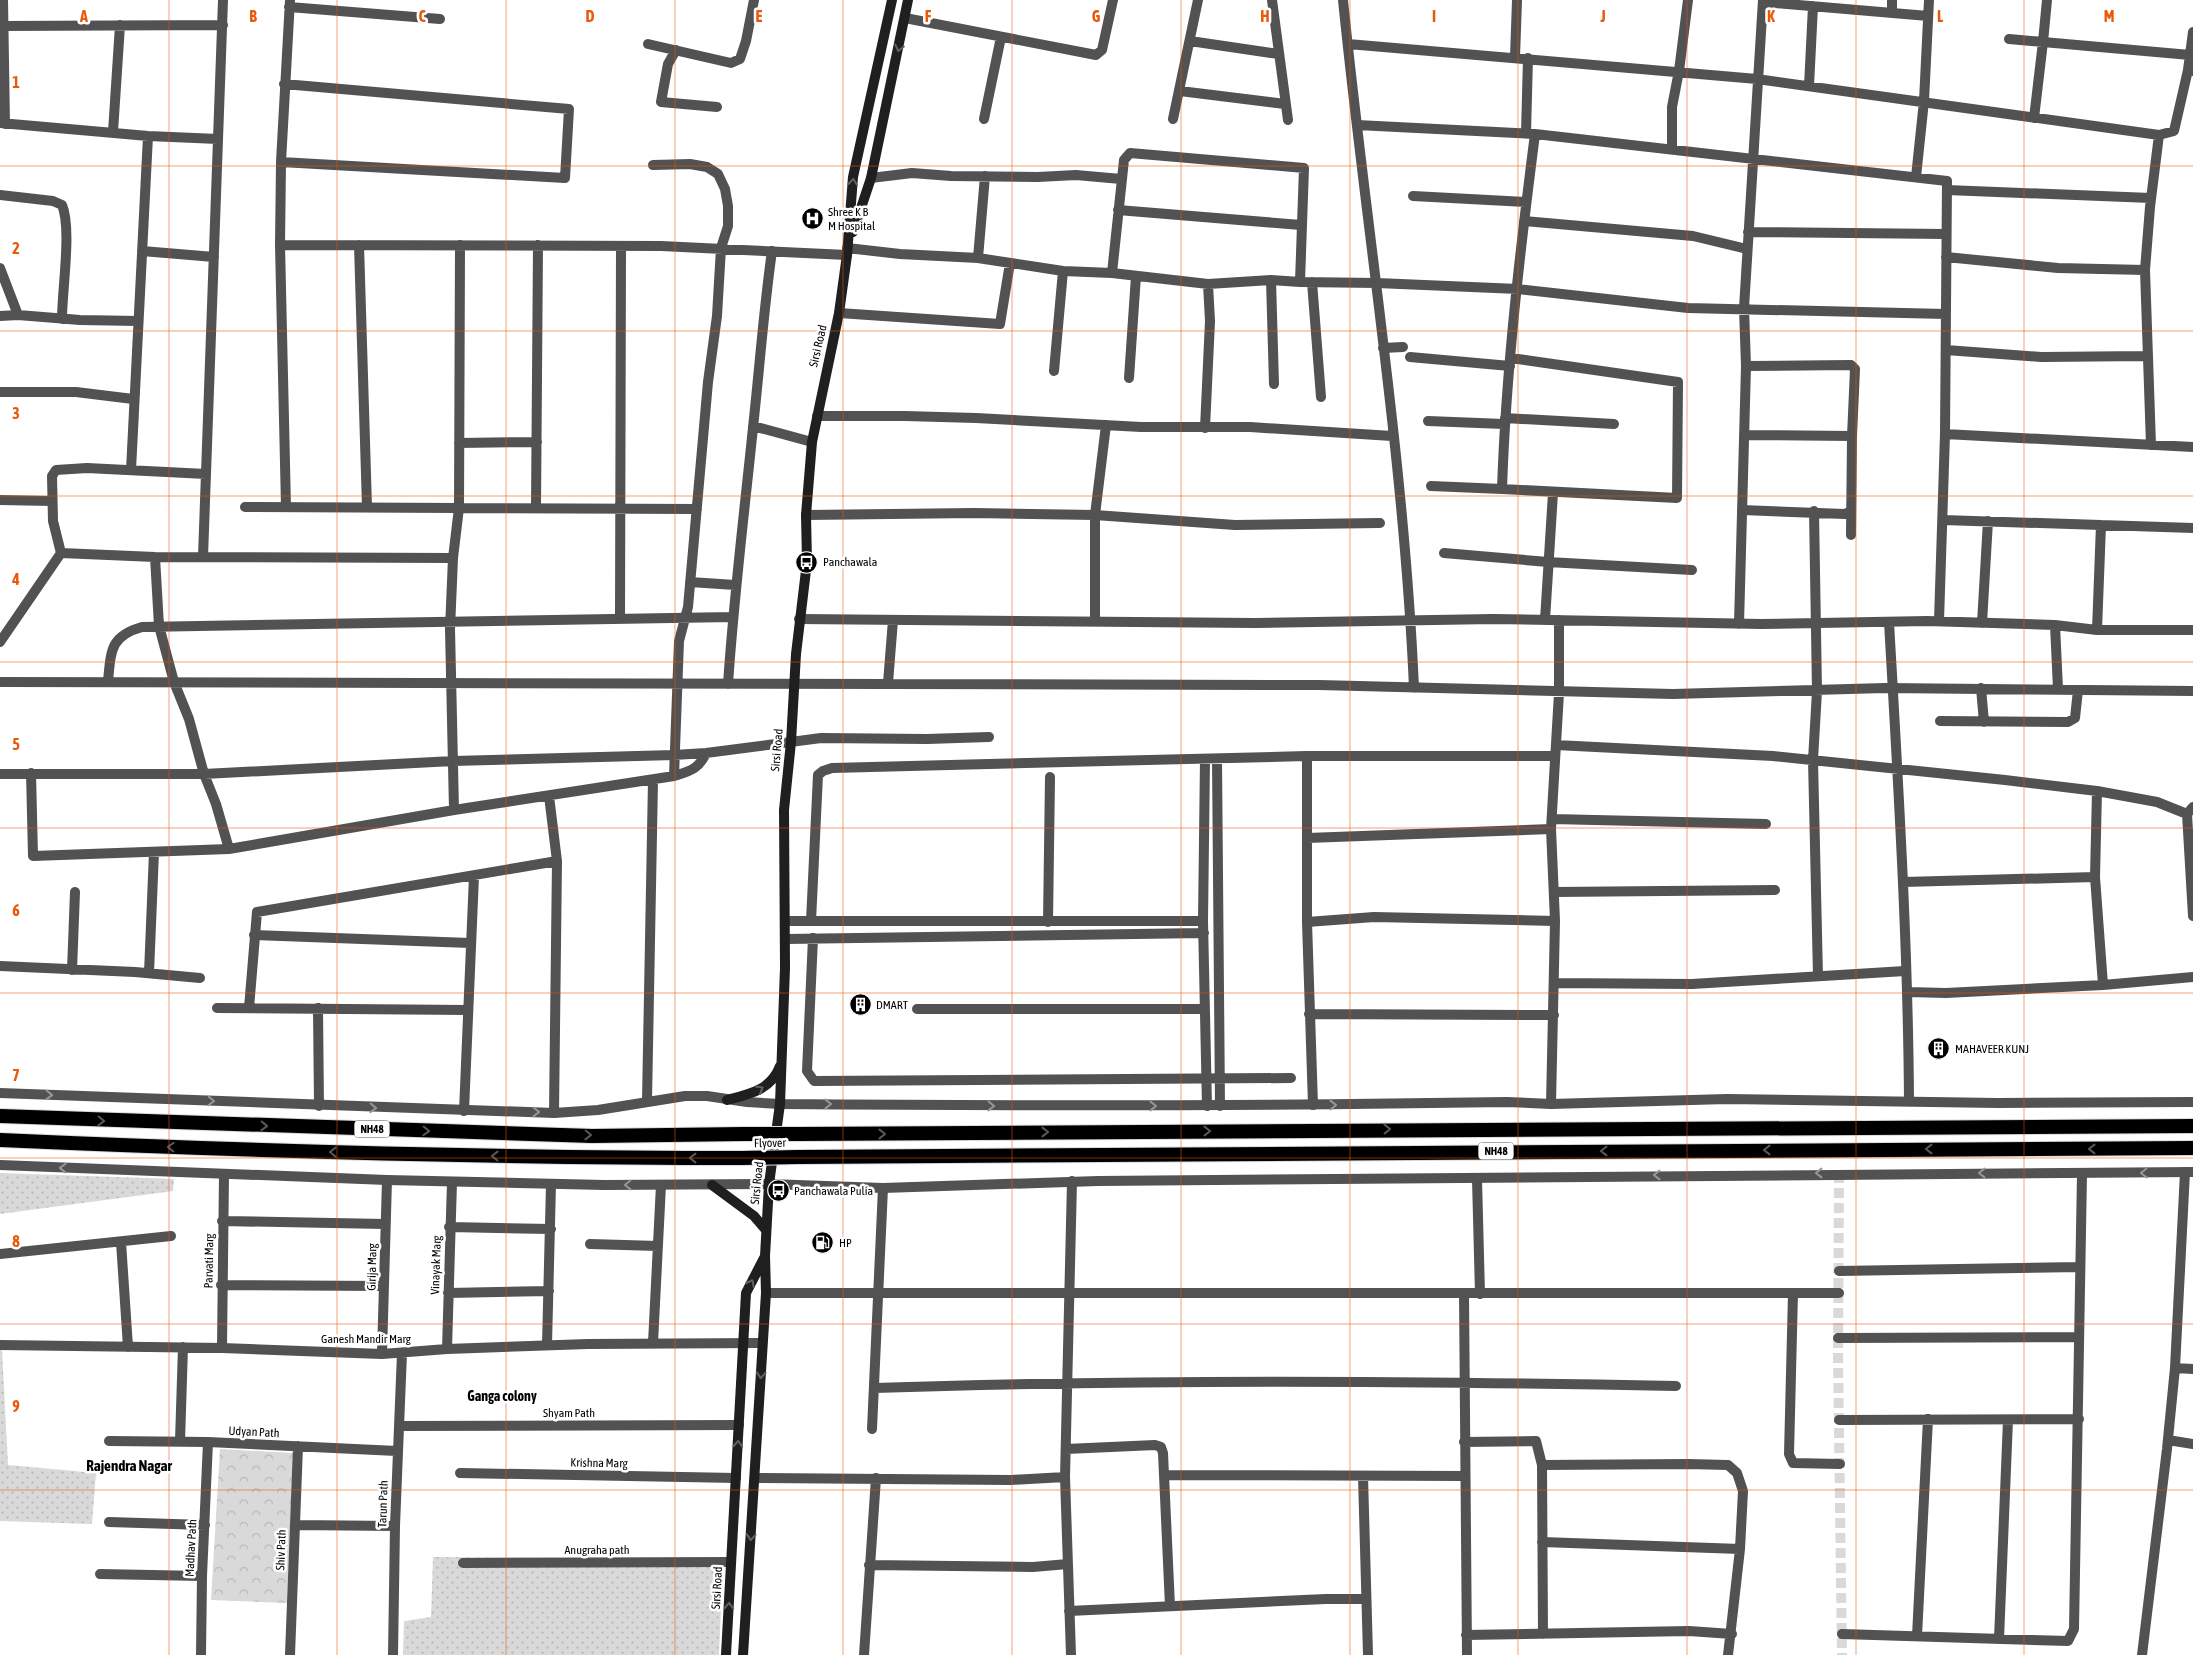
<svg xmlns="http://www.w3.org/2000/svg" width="2193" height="1655" font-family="'Asap Condensed',sans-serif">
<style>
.grass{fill:url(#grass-dots)}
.park{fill:url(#park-crowns)}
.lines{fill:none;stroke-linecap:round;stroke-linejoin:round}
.minor-tunnel{stroke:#d9d9d9;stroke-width:10;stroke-dasharray:10 5;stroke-linecap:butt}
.trunk-casing{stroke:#dbdbdb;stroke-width:16}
.minor{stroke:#525252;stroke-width:10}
.tertiary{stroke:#525252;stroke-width:10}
.secondary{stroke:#1f1f1f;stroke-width:10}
.trunk{stroke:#000;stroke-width:14}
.trunk-bridge-casing{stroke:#dbdbdb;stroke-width:16;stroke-linecap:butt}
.trunk-bridge{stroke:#000;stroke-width:14}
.oneway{stroke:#626262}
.oneway2{stroke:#979797}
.oneway3{stroke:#595959}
.grid{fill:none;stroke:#e8590c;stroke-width:1;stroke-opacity:0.55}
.labels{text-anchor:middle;stroke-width:5;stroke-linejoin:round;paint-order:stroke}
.shield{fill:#fff;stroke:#4c4c4c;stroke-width:1}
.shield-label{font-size:11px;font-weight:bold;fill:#000}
.poi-label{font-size:12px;fill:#000;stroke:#fff;text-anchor:start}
.street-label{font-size:12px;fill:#000;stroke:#fff}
.neighbourhood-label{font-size:14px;font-weight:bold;fill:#000;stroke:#fff}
.quarter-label{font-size:15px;font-weight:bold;fill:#000;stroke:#fff}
.grid-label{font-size:16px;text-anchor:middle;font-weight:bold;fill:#e8590c;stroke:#fff;stroke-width:5;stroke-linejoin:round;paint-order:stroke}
</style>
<defs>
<pattern id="grass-dots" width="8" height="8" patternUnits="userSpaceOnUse" patternTransform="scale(1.25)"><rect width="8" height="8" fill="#d9d9d9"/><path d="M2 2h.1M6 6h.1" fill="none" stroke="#b8b8b8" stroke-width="1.8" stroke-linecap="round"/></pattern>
<pattern id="park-crowns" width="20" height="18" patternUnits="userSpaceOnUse" patternTransform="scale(1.25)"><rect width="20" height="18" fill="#d9d9d9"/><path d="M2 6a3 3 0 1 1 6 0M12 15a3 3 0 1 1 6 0" fill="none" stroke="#b8b8b8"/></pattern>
</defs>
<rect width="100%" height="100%" fill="#fff"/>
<path class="grass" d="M0,1173L174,1179L173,1191L0,1214Z
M0,1350H2L8,1465L96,1473L92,1524L0,1521Z
M433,1557L723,1559L719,1655H403L404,1621L431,1617Z"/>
<path class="park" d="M220,1449L293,1453L287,1603L211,1600Z"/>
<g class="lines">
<path class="minor-tunnel" d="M1839,1173L1838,1355L1842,1655"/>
<defs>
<path id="trunk" d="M0,1116L592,1136L744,1134
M798,1134L2193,1126
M0,1140C247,1151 494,1158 742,1158
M798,1157L2193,1148"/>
</defs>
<use href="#trunk" class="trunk-casing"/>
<path class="minor" d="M3,0L5,124
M1272,0L1288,120
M1343,0C1366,229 1404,458 1414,688
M1763,2L1928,16
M289,7L440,19
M1892,13V0
M905,18L1096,55L1102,50L1113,0
M3,26L223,25
M2009,39L2043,42L2047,0
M1190,41L1278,54
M648,44L731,63L740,59L746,41L754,0
M1348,44L1757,79L2159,135
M676,50L668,64L661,102L717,107
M1515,57L1517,0
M2188,70L2193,32
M1809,86L1813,6
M1180,91L1285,104
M2034,118L2043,42L2190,55
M984,119L1001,37
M1173,119L1198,0
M0,123L148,136L218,139
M1357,125L1535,134L1947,181L1945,434L1939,621
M113,132L120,25
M1526,133L1528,58
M1672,149V107L1679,71L1688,0
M281,162L565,178L569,109L284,84
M653,165L690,164L707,167L718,174L725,189L728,206V226L721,248L717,316L708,382L688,607L679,641L674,776
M1916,177L1924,101L1929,0
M871,178L912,173L951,176L1038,177L1076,175L1121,179
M1947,190L2151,198
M0,195L53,201L62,205C72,228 62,290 62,319
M1413,196L1526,202
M1118,210L1301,225
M1524,221L1693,236L1747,249
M1748,232L1946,234
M280,245L661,246L847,255
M359,245L367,507
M847,248L900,254L978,258L1063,271L1112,273L1208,284L1271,280L1300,282L1377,283L1518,289L1688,308L1946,314
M142,251L214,257
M1946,257L2058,268L2145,270L2150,207L2159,135L2174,131L2188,70L2193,71
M978,258L985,176
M0,268L18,315
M2145,270L2151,445
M1112,273L1124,160L1130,153L1304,168L1300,282
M1271,280L1274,384
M1312,282L1321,397
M839,313L1000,324L1010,263
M0,316L18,315L80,320L138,321
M1383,348L1403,347
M1946,350L2041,357L2147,356
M1410,357L1510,366
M1511,358L1678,382L1677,498L1502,489C1506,370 1520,251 1535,134
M1746,366L1851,365L1855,369L1852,436L1851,535
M1054,371L1063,271
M1129,378L1136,276
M0,392H76L133,399
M817,416H905L976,418L1141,427H1250L1392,436
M1505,418L1614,424
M1428,421L1504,424
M753,426L812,442
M1205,428L1210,321L1208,284
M1945,434L2193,447
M1744,435L1852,436
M459,443L537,442
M131,470L148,136
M1431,486L1502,489
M0,500L52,501
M245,507L697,509
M286,507L280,245L281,162L290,0
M536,508L538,245
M1742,510L1845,514L1851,511
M1814,511L1817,691L1813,760L1818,976
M806,515L974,513L1095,515L1235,525L1380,523
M1943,520L2193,528
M61,553L155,557L453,558
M61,553L53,521L52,476L56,470L87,468L206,474
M1444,553L1548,562L1692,570
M155,557L159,626L174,682L189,719L204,774L216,804L229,849
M203,557L223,0
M690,582L735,585
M620,618L621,246
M799,619L1256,623L1493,619L1761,624L1927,621L2055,625L2097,630H2193
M1545,620L1553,493
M1095,622V515L1106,425
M1889,622C1898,781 1908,942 1909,1101
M1982,623L1988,521
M1739,624L1746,366L1744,308L1763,0
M2055,625L2058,689
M2097,630L2101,525
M0,642L61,553
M108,681C111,651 110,636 142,627L732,617
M0,682L1319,685L1673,694L1885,688L2193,691
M888,683L893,620
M728,684C734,594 745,507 754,418C760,362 764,307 772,251
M1981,688L1984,722
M1940,721L2068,722L2075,718L2078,690
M1556,745L1773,756L2005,780L2097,791L2157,802L2187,814L2193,807
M1307,756V922L1313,1105
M1205,759L1203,921L1207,1106
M1217,759L1220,1106
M31,773L33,856L229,849L454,810L674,776C690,771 699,769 706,753
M0,774H204L453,761L674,755L706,753L821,738L927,739L989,737
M2097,791L2095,877L2103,985
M549,796L557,861L554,1113
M454,810L450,629L453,558L459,508L460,245
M2187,814L2193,916
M1552,819L1766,824
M1307,838L1551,829
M1903,882L2095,877
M1554,892L1775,890
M786,921H1203
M811,921L818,775L823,771L832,768L1307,756H1555
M1048,922L1050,777
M1307,922L1374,917L1555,921
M254,935L470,943
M813,938L807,1071L814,1081L1291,1078
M786,939L1204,933
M0,966L135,972L200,978
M72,970L75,892
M149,973L154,852
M1554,983L1692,984L1905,971
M1908,992L1946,993L2103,985L2193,977
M217,1008L468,1010
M249,1008L257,912L557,861
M318,1008L319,1106
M917,1009H1205
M1309,1014L1554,1015
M647,1101L653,780
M1551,1104L1555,921L1551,829L1559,693V620
M464,1111L474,876
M1477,1179L1480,1294
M222,1221L385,1224
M449,1227L551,1229
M121,1242L128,1347
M590,1244L658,1246
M0,1254L171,1236
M1839,1271L2080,1267
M221,1285L384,1286
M448,1293L549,1291
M766,1293H1839
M1464,1293L1467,1655
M1793,1293L1789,1454L1793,1463L1840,1464
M1838,1338L2079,1337
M653,1343L661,1185
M0,1345L222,1348L382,1354L447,1349L588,1344L762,1343
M547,1345L551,1184
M222,1348L224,1174
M447,1349L452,1182
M382,1354L387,1180
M2175,1368L2193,1369
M874,1388C1141,1379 1409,1381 1676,1386
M1839,1420L2079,1419
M399,1426L739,1425
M872,1429L883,1188
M2168,1440L2193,1444
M109,1441L208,1442L397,1451
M180,1441L183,1347
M1464,1442L1536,1441L1542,1465L1543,1634
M1066,1449L1155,1445L1161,1447L1163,1453L1170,1606
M1542,1465L1688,1464L1728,1465L1737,1473L1743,1491L1740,1549L1728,1655
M460,1473L736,1478
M1164,1475L1465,1476
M1363,1476L1368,1655
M755,1478L1011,1480L1065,1477
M109,1522L205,1525
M295,1525L395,1526
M1542,1542L1740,1549
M463,1563L731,1562
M869,1565L1033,1567L1068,1564
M100,1574L202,1576
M1069,1611L1326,1599H1365
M1842,1634L2068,1641L2074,1629L2082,1174
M1466,1635L1689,1631L1732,1634
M1917,1636L1928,1419
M1999,1639L2008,1420
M201,1655L202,1576L208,1442
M290,1655L298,1446
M393,1655L395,1526L402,1353
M864,1655L876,1478
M1071,1655L1065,1477L1072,1181
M2142,1655L2167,1449L2175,1368L2185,1172"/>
<path class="tertiary" d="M0,1093L554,1113L598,1110L685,1096H707L747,1102L780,1104C1022,1106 1265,1106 1507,1102L1551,1104L1727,1099L1998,1103L2193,1102
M0,1165L387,1180L604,1185L769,1184L883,1188L1098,1181L2193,1172"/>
<path class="secondary" d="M853,232L871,178L908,0
M727,1100C750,1094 771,1090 780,1066
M712,1185L754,1216L766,1230
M726,1655L746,1293L764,1258
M743,1655L766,1293L765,1256L769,1184L780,1104L785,968L784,810L791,742L796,654L807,562L806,515L812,442L839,313L847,255L853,177L892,0"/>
<use href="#trunk" class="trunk"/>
<defs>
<path id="trunk-bridge" d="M744,1134H798
M742,1158L798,1157"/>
</defs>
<use href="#trunk-bridge" class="trunk-bridge-casing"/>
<use href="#trunk-bridge" class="trunk-bridge"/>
</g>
<defs><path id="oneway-chevron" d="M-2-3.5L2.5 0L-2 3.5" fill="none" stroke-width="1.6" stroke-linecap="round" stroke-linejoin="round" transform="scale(1.25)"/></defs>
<g class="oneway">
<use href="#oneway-chevron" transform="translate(899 48) rotate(102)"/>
<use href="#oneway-chevron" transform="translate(853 182) rotate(-83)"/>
<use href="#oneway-chevron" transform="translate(760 1089) rotate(-30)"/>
<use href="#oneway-chevron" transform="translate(751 1283) rotate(-63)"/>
<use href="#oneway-chevron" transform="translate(761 1375) rotate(94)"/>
<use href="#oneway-chevron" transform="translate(738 1444) rotate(-87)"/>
<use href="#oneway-chevron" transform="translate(751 1537) rotate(94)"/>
<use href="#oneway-chevron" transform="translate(729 1606) rotate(-87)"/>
</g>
<g class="oneway2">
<use href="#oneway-chevron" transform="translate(49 1095) rotate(2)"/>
<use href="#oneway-chevron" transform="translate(211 1101) rotate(3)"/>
<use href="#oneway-chevron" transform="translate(828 1104)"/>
<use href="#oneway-chevron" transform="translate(1333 1105) rotate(-1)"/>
<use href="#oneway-chevron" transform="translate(991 1106) rotate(1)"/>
<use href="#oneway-chevron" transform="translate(1153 1106)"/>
<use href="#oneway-chevron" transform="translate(373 1108) rotate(2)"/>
<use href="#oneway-chevron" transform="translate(536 1112) rotate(1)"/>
<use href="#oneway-chevron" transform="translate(63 1168) rotate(-178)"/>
<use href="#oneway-chevron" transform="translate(1819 1173) rotate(180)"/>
<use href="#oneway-chevron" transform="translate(1982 1173) rotate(-180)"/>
<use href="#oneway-chevron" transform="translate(2144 1173) rotate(179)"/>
<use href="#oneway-chevron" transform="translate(1657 1175) rotate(180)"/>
<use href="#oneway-chevron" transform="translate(628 1185) rotate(179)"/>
</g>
<g class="oneway3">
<use href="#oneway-chevron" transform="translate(101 1121) rotate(2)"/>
<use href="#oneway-chevron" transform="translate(264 1126) rotate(2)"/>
<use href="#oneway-chevron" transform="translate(1387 1129) rotate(-1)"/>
<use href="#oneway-chevron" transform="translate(426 1131) rotate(2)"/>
<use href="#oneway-chevron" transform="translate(1207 1131) rotate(-1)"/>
<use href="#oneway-chevron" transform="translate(1045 1132)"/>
<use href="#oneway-chevron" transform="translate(882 1134)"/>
<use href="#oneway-chevron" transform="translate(588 1135) rotate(1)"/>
<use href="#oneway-chevron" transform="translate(171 1147) rotate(-178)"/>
<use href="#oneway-chevron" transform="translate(1929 1149) rotate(180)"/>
<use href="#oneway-chevron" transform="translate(2092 1149) rotate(180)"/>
<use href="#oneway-chevron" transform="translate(1767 1150) rotate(180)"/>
<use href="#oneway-chevron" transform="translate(1604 1151) rotate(180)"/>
<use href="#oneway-chevron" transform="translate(333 1152) rotate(-179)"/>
<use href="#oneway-chevron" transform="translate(495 1156) rotate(-179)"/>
<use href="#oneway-chevron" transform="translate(693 1158) rotate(-180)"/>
</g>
<path class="grid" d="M169,0V1655M337,0V1655M506,0V1655M675,0V1655M843,0V1655M1012,0V1655M1181,0V1655M1350,0V1655M1518,0V1655M1687,0V1655M1856,0V1655M2024,0V1655M0,166H2193M0,331H2193M0,496H2193M0,662H2193M0,828H2193M0,993H2193M0,1158H2193M0,1324H2193M0,1490H2193"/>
<defs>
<symbol id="hospital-disc" viewBox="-11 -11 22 22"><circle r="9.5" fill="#000" stroke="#fff"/><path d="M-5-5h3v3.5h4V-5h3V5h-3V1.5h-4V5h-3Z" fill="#fff"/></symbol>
<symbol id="bus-disc" viewBox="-11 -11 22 22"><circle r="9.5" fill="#000" stroke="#fff"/><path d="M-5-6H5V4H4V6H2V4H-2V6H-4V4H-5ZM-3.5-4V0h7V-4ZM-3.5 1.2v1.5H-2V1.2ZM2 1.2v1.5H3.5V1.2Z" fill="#fff"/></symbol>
<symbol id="building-disc" viewBox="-11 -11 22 22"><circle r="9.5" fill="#000" stroke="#fff"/><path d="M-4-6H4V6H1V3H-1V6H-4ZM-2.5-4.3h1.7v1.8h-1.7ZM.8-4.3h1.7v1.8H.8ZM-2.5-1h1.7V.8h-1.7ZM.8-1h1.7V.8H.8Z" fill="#fff"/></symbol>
<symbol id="fuel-disc" viewBox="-11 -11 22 22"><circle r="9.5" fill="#000" stroke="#fff"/><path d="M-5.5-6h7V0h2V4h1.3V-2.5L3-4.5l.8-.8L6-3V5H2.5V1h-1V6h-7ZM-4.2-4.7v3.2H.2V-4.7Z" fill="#fff"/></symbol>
</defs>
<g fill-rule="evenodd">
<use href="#hospital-disc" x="800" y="206" width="25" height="25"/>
<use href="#bus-disc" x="794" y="550" width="25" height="25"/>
<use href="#building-disc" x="848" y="992" width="25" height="25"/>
<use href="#building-disc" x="1926" y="1036" width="25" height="25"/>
<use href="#bus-disc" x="766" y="1178" width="25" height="25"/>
<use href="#fuel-disc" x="810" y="1230" width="25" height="25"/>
</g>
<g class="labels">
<g class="shield">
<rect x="354.5" y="1120.5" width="35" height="17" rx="4"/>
<rect x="1478.5" y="1142.5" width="35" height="17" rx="4"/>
</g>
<g class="shield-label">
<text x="372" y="1133">NH48</text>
<text x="1496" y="1155">NH48</text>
</g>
<g class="poi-label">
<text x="828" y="216">Shree K B<tspan x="828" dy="14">M Hospital</tspan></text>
<text x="823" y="566">Panchawala</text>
<text x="876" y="1009">DMART</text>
<text x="1955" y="1053">MAHAVEER KUNJ</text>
<text x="794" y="1195">Panchawala Pulia</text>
<text x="839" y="1247">HP</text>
</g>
<g class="street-label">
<text transform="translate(818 346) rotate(-77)" y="4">Sirsi Road</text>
<text transform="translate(777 750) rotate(-85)" y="4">Sirsi Road</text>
<text transform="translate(770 1143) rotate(-1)" y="4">Flyover</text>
<text transform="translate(757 1183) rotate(-84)" y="4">Sirsi Road</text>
<text transform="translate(209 1261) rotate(-89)" y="4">Parvati Marg</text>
<text transform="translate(436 1265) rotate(-88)" y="4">Vinayak Marg</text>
<text transform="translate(372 1267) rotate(-89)" y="4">Girija Marg</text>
<text x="366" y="1343">Ganesh Mandir Marg</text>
<text x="569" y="1417">Shyam Path</text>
<text transform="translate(254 1432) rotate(3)" y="4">Udyan Path</text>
<text transform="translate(599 1463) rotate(1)" y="4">Krishna Marg</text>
<text transform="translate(383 1504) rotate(-88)" y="4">Tarun Path</text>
<text transform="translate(191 1548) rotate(-87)" y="4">Madhav Path</text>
<text transform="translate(281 1550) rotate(-88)" y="4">Shiv Path</text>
<text x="597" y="1554">Anugraha path</text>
<text transform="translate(717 1588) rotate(-87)" y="4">Sirsi Road</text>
</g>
<g class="neighbourhood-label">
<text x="502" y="1401">Ganga colony</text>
</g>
<g class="quarter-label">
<text x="129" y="1471">Rajendra Nagar</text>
</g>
</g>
<g class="grid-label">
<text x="84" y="22">A</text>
<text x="253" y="22">B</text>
<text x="422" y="22">C</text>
<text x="590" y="22">D</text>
<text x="759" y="22">E</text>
<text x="928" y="22">F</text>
<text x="1096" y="22">G</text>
<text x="1265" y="22">H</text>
<text x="1434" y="22">I</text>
<text x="1603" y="22">J</text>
<text x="1771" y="22">K</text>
<text x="1940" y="22">L</text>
<text x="2109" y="22">M</text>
<text x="16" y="88">1</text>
<text x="16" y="254">2</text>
<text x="16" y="419">3</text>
<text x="16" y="585">4</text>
<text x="16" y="750">5</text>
<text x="16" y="916">6</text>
<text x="16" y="1081">7</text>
<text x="16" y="1247">8</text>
<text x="16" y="1412">9</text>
</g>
</svg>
